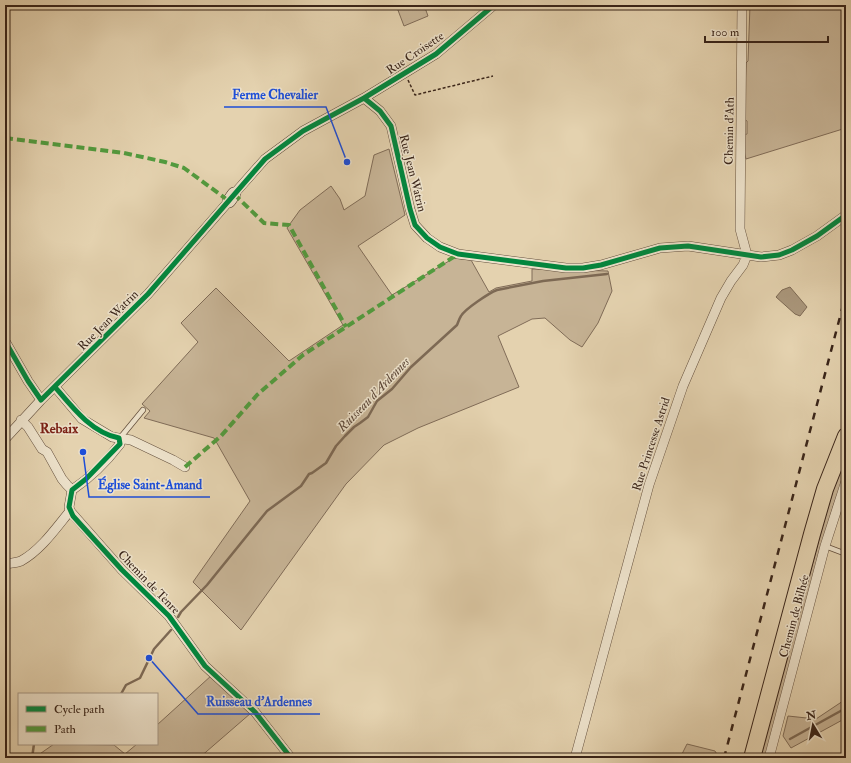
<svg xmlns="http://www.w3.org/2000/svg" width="851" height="763" font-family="'IM FELL Double Pica',serif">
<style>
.green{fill:#c7b496;stroke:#806c58}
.water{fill:#aa977c;stroke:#7d6954}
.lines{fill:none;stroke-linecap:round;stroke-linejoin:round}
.stream{stroke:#7d6954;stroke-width:2.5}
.lane-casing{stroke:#64503e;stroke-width:6}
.street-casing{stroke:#64503e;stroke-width:10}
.secondary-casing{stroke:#392419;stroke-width:14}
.highway-casing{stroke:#392419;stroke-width:18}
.path{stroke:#392419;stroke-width:1.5;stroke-dasharray:3 2;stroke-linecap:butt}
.lane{stroke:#ede2cb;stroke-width:4.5}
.street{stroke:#ede2cb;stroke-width:9}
.secondary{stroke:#ede2cb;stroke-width:13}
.highway{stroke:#e4d2af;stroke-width:16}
.rail{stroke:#392419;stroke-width:2.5;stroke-dasharray:7 7;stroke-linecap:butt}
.quiet{stroke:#529b3e;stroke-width:4;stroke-dasharray:8 4;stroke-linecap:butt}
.cycleway-casing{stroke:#ede2cb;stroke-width:8}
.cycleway{stroke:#00873e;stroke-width:5}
.labels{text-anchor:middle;stroke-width:3;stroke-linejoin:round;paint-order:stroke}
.street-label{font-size:12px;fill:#392419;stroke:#ede2cb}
.water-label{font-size:13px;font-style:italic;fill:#5b4637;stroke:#ede2cb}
.quarter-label{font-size:14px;font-weight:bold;fill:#7a1f14;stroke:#ede2cb}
.leader{fill:none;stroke:#1d4ed8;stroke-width:1.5}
.callout-dot{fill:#1d4ed8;stroke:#ede2cb;stroke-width:1.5}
.callout-label{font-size:13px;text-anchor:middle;font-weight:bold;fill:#1d4ed8;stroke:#ede2cb;stroke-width:3;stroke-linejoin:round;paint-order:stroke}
</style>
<rect width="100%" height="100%" fill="#e4d2af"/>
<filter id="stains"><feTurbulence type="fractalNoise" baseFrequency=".005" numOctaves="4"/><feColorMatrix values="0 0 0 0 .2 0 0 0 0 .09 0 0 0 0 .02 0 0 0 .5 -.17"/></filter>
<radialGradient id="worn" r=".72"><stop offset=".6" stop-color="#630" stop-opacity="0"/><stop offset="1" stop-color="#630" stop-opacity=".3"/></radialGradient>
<path class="green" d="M396,5H424L428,16L404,26Z
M750,5H846V128L746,159L744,151V135L747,134V121L744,119L746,63L748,61Z
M389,149L405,215L358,246L392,295L454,258L471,260L489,292L496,288L532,281V269L608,271L612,291L598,323L582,347L570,340L545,318L532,319L498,336L519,387L418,428L384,445L346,484L241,630L193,582L250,501L214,438L144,418L150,411L142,404L198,342L181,323L216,288L289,361L343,325L287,228L300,210L331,186L340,199L344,210L365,196L374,155Z
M846,454V471L833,507L766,758H760L824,521L836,481Z
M212,675L251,713L199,758H34L54,744L114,745L125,754L137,744H157V725Z
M846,699V718L791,748L783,736L788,716L816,719Z
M687,744L715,751L718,756V758H680Z"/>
<path class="water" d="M790,287L807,307L800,316L795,314L776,297L782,290Z"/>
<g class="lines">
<path class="stream" d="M178,617L181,612L207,585L267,511L301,486L309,474L312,473L326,463L336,446L345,436L354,427L360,423L368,417L377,401L392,389L411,367L457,325C458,323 459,319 461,316C465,309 489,293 497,290L543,281L607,274
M121,694L126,685L140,678L154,649L171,630
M790,739L846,708
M32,758L34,744"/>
<defs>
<path id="lane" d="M120,438L143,410
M825,546L846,554"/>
<path id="street" d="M742,5L740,229L747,255
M364,98L380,111L391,126L410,209L415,225L427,238L440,247L458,254L566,268H583L601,265L660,248L688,246L761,257L779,255L792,250L817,236L846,215
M234,194L265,159L303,131L364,98L436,54L494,5
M5,341L28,381L41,400
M55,387L82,419L112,437L131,440L173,460L185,467
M21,420L28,427L42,449L47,452L62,479L67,485L72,490
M5,439L41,400L148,294L229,201
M72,490C90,478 107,461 120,444L119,438
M70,511L122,570L169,616L205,666L255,712L291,758
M5,564C10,563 16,563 21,561C41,550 56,528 70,511L69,507L72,490
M575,758L649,485L683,386L721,298L731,281L743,265L747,255
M769,758L825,546L846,481"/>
<path id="secondary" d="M229,201L234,194"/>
<path id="highway" d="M752,758L812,534L825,489L846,436"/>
</defs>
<use href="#lane" class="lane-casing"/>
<use href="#street" class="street-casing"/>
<use href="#secondary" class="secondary-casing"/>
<use href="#highway" class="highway-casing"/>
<path class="path" d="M408,80L415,95L493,76"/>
<use href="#lane" class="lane"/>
<use href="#street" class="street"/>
<use href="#secondary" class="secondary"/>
<use href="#highway" class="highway"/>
<path class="rail" d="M724,758L846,294"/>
<path class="quiet" d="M5,138L124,153L165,162L184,168L229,201
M234,194L264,223L289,225L346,327
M185,467L221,436L257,395L303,355L458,254"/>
<defs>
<path id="cycleway" d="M364,98L380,111L391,126L410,209L415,225L427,238L440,247L458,254L566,268H583L601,265L660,248L688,246L761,257L779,255L792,250L817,236L846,215
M5,341L28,381L41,400L148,294L265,159L303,131L364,98L436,54L494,5
M55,387C72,407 92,433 119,438L120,444L86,479L72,490L69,507L73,516L122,570L169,616L205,666L255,712L291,758"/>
</defs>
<use href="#cycleway" class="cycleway-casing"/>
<use href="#cycleway" class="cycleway"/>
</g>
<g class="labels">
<g class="street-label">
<text transform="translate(415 53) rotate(-34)" y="4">Rue Croisette</text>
<text transform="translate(729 131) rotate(-89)" y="4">Chemin d'Ath</text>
<text transform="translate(413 173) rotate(76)" y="4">Rue Jean Watrin</text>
<text transform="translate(108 320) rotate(-45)" y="4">Rue Jean Watrin</text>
<text transform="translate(651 444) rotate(-72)" y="4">Rue Princesse Astrid</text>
<text transform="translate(149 582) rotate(46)" y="4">Chemin de Tenre</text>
<text transform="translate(794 616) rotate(-75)" y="4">Chemin de Bilhée</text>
</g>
<g class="water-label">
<text transform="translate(373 394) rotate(-46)" y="5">Ruisseau d'Ardennes</text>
</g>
<g class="quarter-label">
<text x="59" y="433">Rebaix</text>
</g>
</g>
<path class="leader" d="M347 162L326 107H224M83 452L89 497H210M149 658L198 714H320"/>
<g class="callout-dot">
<circle cx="347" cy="162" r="4"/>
<circle cx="83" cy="452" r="4"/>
<circle cx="149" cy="658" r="4"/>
</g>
<g class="callout-label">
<text x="275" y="99">Ferme Chevalier</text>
<text x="150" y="489">Église Saint-Amand</text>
<text x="259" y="706">Ruisseau d'Ardennes</text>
</g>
<rect width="851" height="763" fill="none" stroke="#e4d2af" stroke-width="20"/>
<rect x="6" y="6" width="839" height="751" fill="none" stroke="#392419" stroke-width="2"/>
<rect x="10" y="10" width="831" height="743" fill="none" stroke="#392419"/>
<rect x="18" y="693" width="140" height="52" fill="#ede2cb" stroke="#a59684"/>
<rect x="26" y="706" width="20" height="6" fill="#00873e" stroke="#a59684"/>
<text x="54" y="713" font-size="12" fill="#392419">Cycle path</text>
<rect x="26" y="726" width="20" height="6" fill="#529b3e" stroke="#a59684"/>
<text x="54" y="733" font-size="12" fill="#392419">Path</text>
<g transform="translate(813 725) rotate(350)" stroke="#ede2cb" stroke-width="3" paint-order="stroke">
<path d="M0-3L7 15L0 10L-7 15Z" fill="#392419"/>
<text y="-6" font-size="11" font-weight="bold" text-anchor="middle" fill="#392419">N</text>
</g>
<path d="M705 36v6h123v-6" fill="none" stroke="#392419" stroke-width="2"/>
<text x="711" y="36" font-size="12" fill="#392419" stroke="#ede2cb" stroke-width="3" paint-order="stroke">100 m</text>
<rect width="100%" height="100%" filter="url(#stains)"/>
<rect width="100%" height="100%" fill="url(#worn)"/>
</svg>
